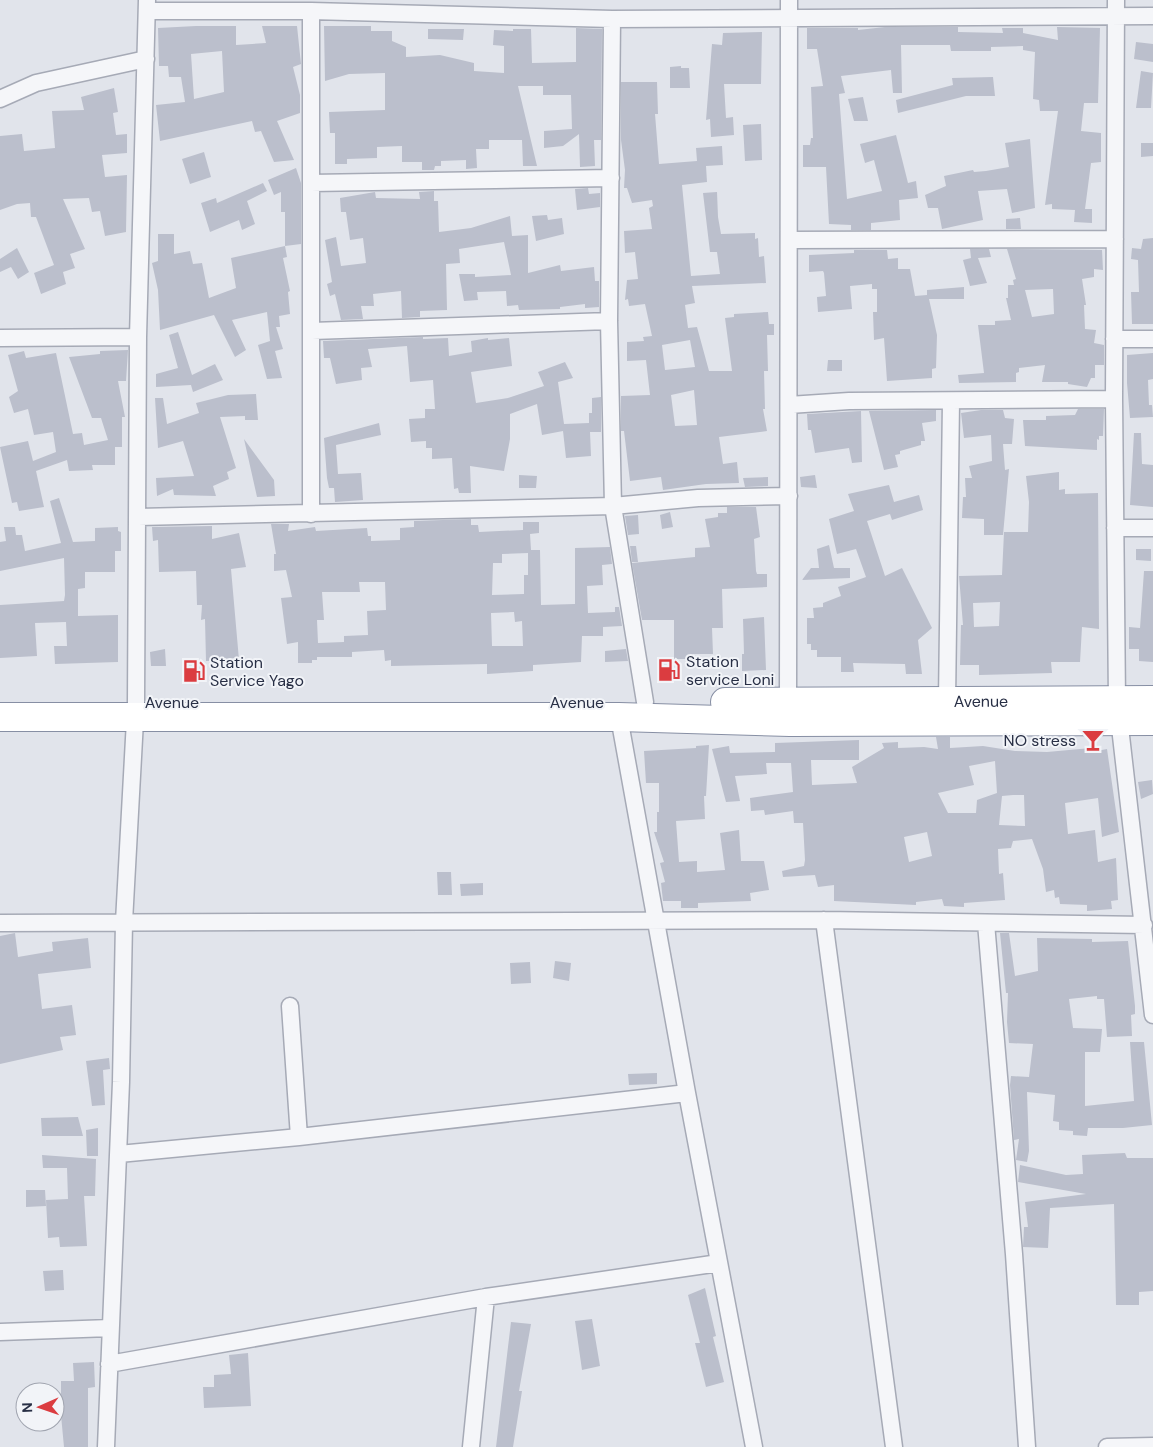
<svg xmlns="http://www.w3.org/2000/svg" width="1153" height="1447" font-family="'DM Sans',sans-serif">
<style>
.building{fill:#bbbfcc;fill-rule:evenodd}
.lines{fill:none;stroke-linecap:round;stroke-linejoin:round}
.minor-casing{stroke:#a6aab6;stroke-width:19}
.trunk-casing{stroke:#878fa4;stroke-width:30}
.minor{stroke:#f5f6f9;stroke-width:16}
.trunk{stroke:#fff;stroke-width:28}
.labels{text-anchor:middle;stroke-width:4;stroke-linejoin:round;paint-order:stroke}
.poi-label{font-size:16px;fill:#282f45;stroke:#f2f4f8;text-anchor:start}
.street-label{font-size:16px;fill:#282f45;stroke:#f2f4f8}
</style>
<rect width="100%" height="100%" fill="#e1e4eb"/>
<path class="building" d="M196,26H236V45L266,43L262,26H297L301,64L293,67L300,95V113L277,121L294,160L274,162L261,131L255,132L252,121L160,141L156,105L185,102L181,77H169L168,66H159L158,28ZM222,51L224,92L194,99L191,54Z
M324,26H371V31H392V41L406,47V57L440,55L474,63V71L504,73V46L493,45L494,30L513,31V29H531L532,63L576,62V28L602,29L601,140H594L595,166L580,167L579,134L563,146L544,148V131L572,129L571,95H543V86H518L537,166H523L522,140H489V149H476L477,168L466,169V160L441,161V166H435L434,170H422V162H402V146L377,147V158L347,159V164H335V133H330L329,112L385,110V73L349,74L325,81Z
M885,27H958V32L1003,33L1002,28H1023V33L1058,40L1057,27L1100,28L1098,103H1084L1081,131L1101,133V162L1091,163L1085,209H1092V223L1074,222L1075,210L1052,209V204L1045,205L1058,111H1040L1039,100L1033,99L1035,52L1023,50V46L991,47V51H951L950,45H901L902,93H893L891,70L841,76L845,93L839,94L847,199L882,191L874,160L865,163L860,144L896,135L908,183L916,181L918,198L899,200L900,220L871,223V230H851V225L829,224L826,167H803V145H810L811,138H813L811,87L823,86L817,49H807V28H858V30Z
M428,29H464L463,40L428,39Z
M762,32L761,84H724L726,118L733,117L734,135L711,137L710,119L706,120L712,44L722,45L723,33Z
M1136,42L1153,44V62L1134,59Z
M681,66V68H689L690,88H670V67Z
M1141,71L1153,73L1151,108H1136Z
M993,77L995,96H966L898,113L896,100L953,85L952,78Z
M621,82H657L658,114H655L659,164L697,161L696,148L722,146L723,165L706,166L707,182L682,185L691,276L720,274L717,252H710L703,193L717,192L718,217L721,234L755,233V239L758,238L759,257L764,256L766,283L692,286L695,303L685,305L688,328L697,327L709,371H732L725,318L734,317V314L768,312L769,324H774V335H767L768,371H764L765,409H763L767,431L719,437L723,464L737,462L739,483L706,484L663,490L661,477L630,481L624,431H621V396L650,395L646,360L627,361V342L644,341L643,337L652,336L645,304L629,306L628,299L625,300L627,280L638,279L635,252L625,253L624,231L652,229L649,208L653,206L652,200L632,203L627,188H624L625,170L621,140ZM690,340L695,367L665,370L662,345ZM694,390L697,425L675,426L671,395Z
M114,88L118,112L113,113L116,135L127,134V153L102,155L105,177L127,175L126,232L105,236L100,211L92,212L89,198L63,199L85,249L70,254L75,268L63,272L66,284L41,294L34,273L54,265L36,217H31L30,203L17,204L0,210V136L22,134L24,151L55,148L52,111L84,110L81,97Z
M863,97L868,121H854L848,99Z
M761,124L762,160L745,161L743,125Z
M1030,139L1035,208L1012,213L1007,189L978,191L983,220L942,229L938,208H928L925,195L946,186L944,176L973,170L974,172L986,171L1009,167L1005,143Z
M1141,143H1153V156L1141,157Z
M204,152L211,177L190,184L182,159Z
M296,168L301,183V244L285,246V212H281V192L274,195L268,180Z
M263,183L267,191L247,201L255,224L242,230L239,220L210,232L201,203L216,198L217,203Z
M588,188L589,194L600,193V207L577,210L575,189Z
M434,191V201H438L439,232L471,228L510,216L512,236L528,235V273L560,265L561,271L594,267L595,281H599V307L585,308V304L560,307V309L519,310L518,305L507,306L506,291L477,292L478,300L464,301L459,274H475V277L511,275L504,242L459,249L460,263L446,264L447,310L420,311V317L402,318L401,291L373,294L374,306H361L363,319L341,320L335,294L330,296L327,284L332,282L325,240L336,237L341,266L366,263L363,238L350,240L346,212H341L340,198L375,192L376,198L420,199L419,192Z
M547,215L548,220L562,218L564,234L536,241L532,216Z
M1020,218L1021,229H1006V219Z
M158,234H174V254L190,251L193,264L202,263L209,298L236,288L231,258L285,246L287,257L283,258L290,291L288,292L290,314L279,316L280,327H276L283,349L275,351L282,378L267,379L258,345L270,341L267,312L232,320L246,350L235,357L214,315L160,330L158,290L152,263L158,261Z
M1153,238V324H1132L1131,292H1139L1138,260L1131,259L1132,248L1141,249L1143,239Z
M17,248L29,272L18,279L11,267L0,272V259Z
M970,249H989L991,257L978,258L987,283L970,286L963,260L971,258Z
M1007,249L1102,250L1103,270L1094,269V277L1082,279L1086,305H1084L1085,329L1096,330L1094,343L1104,345V365H1095V378H1091L1087,387L1068,384V382H1042L1045,365L1019,368V372L1016,373V382L959,383L958,375L984,373L978,325H995V321L1011,320L1006,298H1008V285H1014L1013,280L1016,279ZM1053,289L1054,314L1032,317L1025,290Z
M854,250H887L888,259L898,258V269H910L915,296L927,295V290L964,287V299H929L937,335L936,368L932,369V378L887,381L884,338L874,340L873,312H877V289H872V284L850,286L852,309L818,312L817,297L826,296L824,273L823,271L809,272V255L854,253Z
M178,332L192,375L215,364L223,380L193,392L191,385L156,387V374L178,368L169,335Z
M423,337V339L448,338L449,356L472,352L471,341L488,338V340L509,338L512,366L471,372L476,403L508,398L544,386L538,372L565,362L573,378L558,382L564,424L589,423V413H592V398L601,397V432H590L591,456L566,458L563,431L542,435L537,404L510,414V439L504,471L470,466L471,493H459L458,488L454,489L452,458L432,459V448H426V441L411,442L409,419L425,418V409H435L433,380L410,382L407,346L368,349L372,367L361,368L362,380L336,384L330,358H324L323,341Z
M128,350L126,381H118L125,417H122V447H115V465H92L93,470L69,471L67,460L36,471L44,507L19,511L17,502L12,503L0,447L28,441L33,461L56,452L53,432L34,435L28,409L14,413L9,397L18,391L8,355L24,351L26,358L56,353L73,434L82,433L84,445L108,440L101,418H92L69,357L100,354V351Z
M1153,353V379L1148,380L1149,405H1152L1153,417L1130,418L1127,383V355Z
M828,360H842V371H827Z
M256,394L258,420H245V416L220,417L236,468L227,472L229,479L213,486L216,496L174,495L173,489L157,496L156,478L194,476L183,441L158,448L155,398H163L167,424L199,413L196,403L228,395Z
M1078,409H1104L1103,436H1099V440L1097,439V450L1025,446L1023,420H1046V416L1075,415Z
M936,410V421L922,423L925,441H921V445L900,451V454L895,455L898,467L884,470L869,411Z
M981,410H1003L1005,418L1014,419L1012,444H1003L1005,470L1009,469L1003,535H984V519L962,518L963,497H966L965,478H972L969,466L992,461L991,435L964,438L961,413Z
M861,411L862,462L852,463L849,448L815,453L811,430H808L807,414Z
M379,423L381,435L336,445L338,474L361,473L363,500L335,502L334,488H329L327,478L324,438Z
M1134,433H1141L1142,464L1153,465V507L1130,505Z
M244,439L274,480L275,496L257,497Z
M1059,472V490L1065,489V494L1098,493L1099,629L1082,627L1080,662H1051L1052,673L979,675V665H960L961,625H963L959,576L1002,575L1004,532H1028L1029,502L1026,476ZM1000,602L999,626L974,627L973,603Z
M519,475L537,476L536,488H519Z
M815,475L817,488L801,487L800,477Z
M768,477V486L745,487L743,478Z
M889,485L894,502L919,495L923,510L892,520L890,514L867,521L885,576L902,568L932,628L918,640L922,674H906L905,664L853,663L854,672H841V657H817V650H811V644H807V618H814L813,608L823,607V603L841,596L838,587L866,577L856,549L837,554L829,519L854,511L848,494Z
M59,498L73,542L95,541V528L118,527V531L121,532V551H115V572H85V588L78,589V616L118,615V662L55,664L54,646H67L66,622L35,623L37,656L0,658V605L64,601L65,595L64,558L0,571V542L6,541L4,527H15L16,535H22L25,551L61,543L50,501Z
M727,507H756L760,537L754,539L756,571L757,574H767V587L722,589L723,628H712L713,654H693V659H674V620H642L632,563L695,557V548L710,547L705,519L718,517V513H727Z
M670,512L673,527L662,529L660,515Z
M638,515L639,534L628,535L625,516Z
M471,519V525H478L479,532L523,530V522H539V533L530,534L531,550H540L541,605L575,604V548L610,547L612,564L602,565L603,585L587,586L588,613L615,612V607H619L622,626L603,627V636H582L581,662L533,665V671L487,674V664L391,666V660L385,661L384,650L352,652V657H317V660H312V663H298V642L287,644L281,598L292,597L286,570L274,571V554H276L271,524H289L288,531L315,527L316,531L367,528L368,536H371V541L400,540V528L414,527V521ZM528,553V575H524V594L492,595L493,563H502V554ZM359,582H385L386,610L367,611L368,635L344,636V642L318,643L317,620H324L322,592H360ZM514,612L515,622L522,621L523,646H492L491,613Z
M212,526V539L239,533L246,567L231,569L239,660L206,661L205,619L201,620L202,605H197L196,571L159,572L158,540L153,541L152,527Z
M829,545L834,568H850V578L802,580L811,568H819L817,549Z
M630,546H636L638,562H632Z
M1136,549H1151V561L1136,560Z
M1144,571H1153V662L1139,661V649H1129V627L1140,628Z
M764,617L766,670L742,671V654H744L743,619Z
M165,649L166,666H151L150,652Z
M626,649L628,661L605,662V651Z
M936,737H950V748L983,746L1015,751L1047,752L1091,748V752L1107,749L1119,832L1102,837L1098,798L1065,803L1068,834L1095,830L1098,862L1116,858L1118,900L1111,901L1112,909L1087,911V905L1060,904L1059,897L1055,898L1054,890L1046,892L1043,869L1032,839L1013,841L1011,848L998,849L999,874L1003,873L1005,900L964,903V907L944,906L942,899L916,902V905L834,901V885L818,887L815,875L783,877L782,871L804,866L805,860L803,823H794L793,811L765,815L764,810L751,811L750,798L793,792L791,763H766L767,774L735,776L740,801L726,802L712,749L729,746L730,753L775,752V743L859,740V760H811L812,785L857,783L852,767L884,748L882,743L898,742V748L924,747L938,749ZM995,761L997,793L977,800L976,813H948L938,793L974,785L969,766ZM1013,795H1024L1025,826L999,825L1002,796ZM927,832L932,856L909,862L904,837Z
M709,745L706,796H704L705,819L676,821L679,862L697,861V872L725,870L720,833L739,830L741,861H764L769,890L750,893L751,901L698,903V908H681V901H663L661,883L665,882L660,863L664,862L654,832H657V812H659V783H646L644,751L696,748V746Z
M1152,780L1153,794L1141,799L1138,782Z
M437,872H451L452,895H438Z
M483,883V895L461,896L460,884Z
M15,933L18,957L53,951L52,942L88,938L91,968L38,974L42,1009L72,1005L76,1035L60,1037L63,1050L0,1064V936Z
M1000,933H1009L1015,976L1038,971L1037,938L1092,939V942L1128,941L1135,1006V1014L1131,1015L1132,1036L1107,1037L1104,999H1097V996L1069,999L1073,1028L1102,1029L1100,1052H1085V1106L1134,1101L1130,1042H1144L1152,1125L1123,1128H1088L1087,1136L1073,1135V1131L1059,1130V1122L1053,1121L1055,1095L1027,1092L1029,1151L1027,1162L1016,1160L1019,1139L1014,1140L1010,1085L1011,1076L1029,1077L1033,1044L1009,1043L1007,1022L1008,993H1006Z
M555,961L571,963L569,981L553,978Z
M530,962L531,983L511,984L510,963Z
M109,1058L110,1069L103,1070L105,1105L92,1106L86,1061Z
M657,1073V1084L629,1085L628,1074Z
M78,1117L83,1136H42L41,1118Z
M98,1128V1156H87L86,1130Z
M1125,1153L1127,1158H1153V1291L1139,1292V1305H1116L1114,1204L1050,1208L1048,1248L1023,1247L1024,1227H1028L1025,1202L1086,1194L1018,1182L1020,1165L1066,1175L1083,1174L1082,1155Z
M42,1155L96,1159L95,1196H84L87,1246L60,1247L59,1237L48,1238L46,1200L68,1199L67,1168H43Z
M26,1190H45L46,1206L26,1207Z
M63,1270L64,1290L45,1291L43,1271Z
M705,1288L716,1336L713,1337L724,1382L706,1387L695,1343H700L688,1295Z
M592,1319L600,1366L582,1370L575,1321Z
M511,1322L531,1324L519,1391H522L513,1447H496Z
M248,1353L251,1406L204,1408L203,1387H214V1375L231,1374L229,1355Z
M94,1362L95,1387L88,1388V1447H64L59,1394H61V1381H74L73,1363Z"/>
<g class="lines">
<defs>
<path id="minor" d="M1116,0L1114,399L1117,701L1153,1015
M147,11H311L612,19L1153,16
M311,11V514
M612,19L609,321L613,506L645,702
M0,99L36,83L146,59
M311,183L611,178
M789,240L1115,239
M312,331L609,321
M0,338L138,337
M1114,339H1153
M789,405L849,401L1114,399
M138,517L613,506L698,498L789,496
M1115,528H1153
M947,701L951,401
M788,702L789,0
M619,717L687,1093L754,1447
M824,920L894,1447
M0,923L824,920L1144,925
M986,923L1014,1254L1027,1447
M290,1006L299,1137
M119,1154L299,1137L687,1093
M0,1332L110,1328
M109,1364L486,1297L719,1263
M106,1447L121,1082L124,922L136,702L138,337L147,0
M471,1447L486,1297
M1107,1447L1153,1446"/>
<g id="trunk">
<path id="s1" d="M725,702L1153,700"/>
<path d="M0,717H619L790,722L1153,721"/>
</g>
</defs>
<use href="#minor" class="minor-casing"/>
<use href="#trunk" class="trunk-casing"/>
<use href="#minor" class="minor"/>
<use href="#trunk" class="trunk"/>
</g>
<defs>
<symbol id="fuel-bare" viewBox="-9 -9 18 18"><path d="M-5.5-6h7V0h2V4h1.3V-2.5L3-4.5l.8-.8L6-3V5H2.5V1h-1V6h-7ZM-4.2-4.7v3.2H.2V-4.7Z" fill="#db3c40" stroke="#f2f4f8" stroke-width="2.5" paint-order="stroke"/></symbol>
<symbol id="bar-bare" viewBox="-9 -9 18 18"><path d="M-6-5H6L.8 .8V4.5H3.5V6h-7V4.5H-.8V.8Z" fill="#db3c40" stroke="#f2f4f8" stroke-width="2.5" paint-order="stroke"/></symbol>
</defs>
<g fill-rule="evenodd">
<use href="#fuel-bare" x="653" y="654" width="32" height="32"/>
<use href="#fuel-bare" x="178" y="655" width="32" height="32"/>
<use href="#bar-bare" x="1077" y="724" width="32" height="32"/>
</g>
<g class="labels">
<g class="poi-label">
<text x="686" y="667">Station<tspan x="686" dy="18">service Loni</tspan></text>
<text x="210" y="668">Station<tspan x="210" dy="18">Service Yago</tspan></text>
<text x="1076" y="746" text-anchor="end">NO stress</text>
</g>
<g class="street-label">
<text dy="6" stroke="none"><textPath href="#s1" startOffset="256">Avenue</textPath></text>
<text x="172" y="708">Avenue</text>
<text x="577" y="708">Avenue</text>
</g>
</g>
<g transform="translate(40 1407) rotate(268)"><circle r="24" fill="#f2f4f8" stroke="#a1a5b0"/>
<path d="M0-4L9 19L0 12L-9 19Z" fill="#db3c40"/>
<text y="-8" font-size="14" font-weight="bold" text-anchor="middle" fill="#282f45">N</text>
</g>
</svg>
